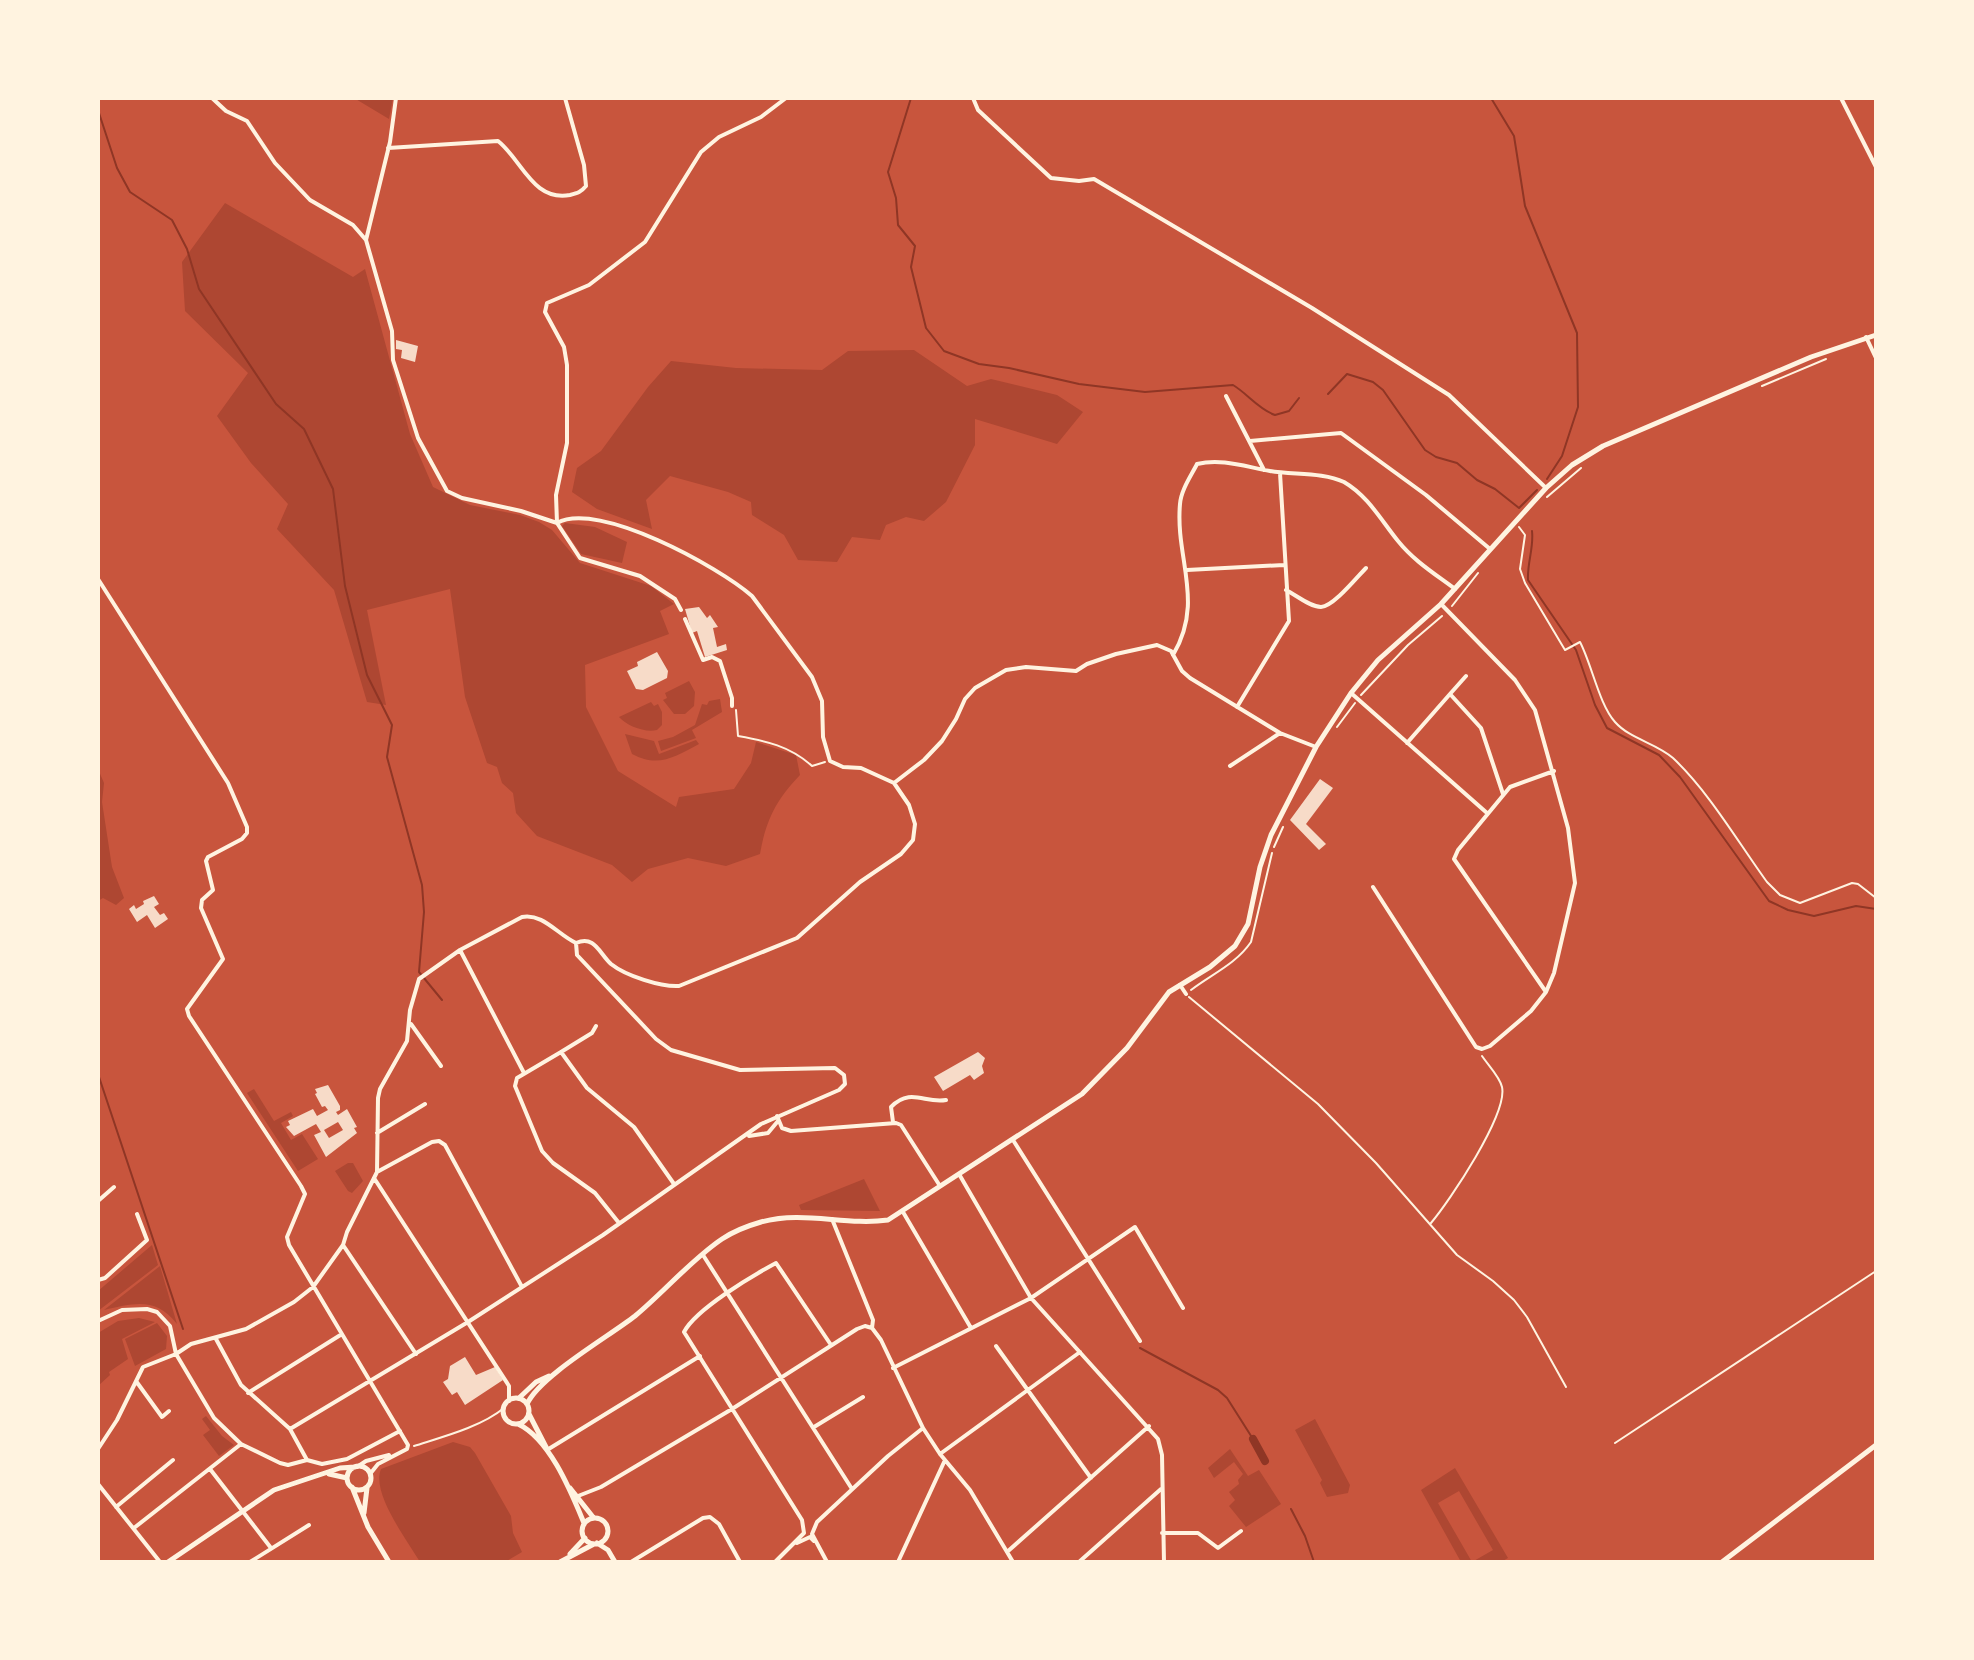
<svg xmlns="http://www.w3.org/2000/svg" width="1974" height="1660" font-family="Jost,sans-serif">
<style>
.green{fill:#ae4732;fill-rule:evenodd}
.lines{fill:none;stroke-linecap:round;stroke-linejoin:round}
.stream{stroke:#8f3625;stroke-width:2}
.canal{stroke:#8f3625;stroke-width:8}
.building{fill:#f7dbc8;fill-rule:evenodd}
.path{stroke:#fff3e0;stroke-width:2}
.minor{stroke:#fff3e0;stroke-width:4}
.tertiary{stroke:#fff3e0;stroke-width:5}
.secondary{stroke:#fff3e0;stroke-width:5}
</style>
<rect width="100%" height="100%" fill="#c8553d"/>
<path class="green" d="M354,98H393L389,119Z
M225,203L353,277L365,269L410,434L433,487L470,505L520,515L539,522L552,530L580,563L651,586L674,604L660,611L669,634L585,665L586,707L618,771L676,807L679,797L734,789L751,763L756,742L796,755L800,775C776,800 766,820 760,854L726,866L688,858L648,869L632,882L612,865L537,836L516,813L513,793L502,783L497,767L487,763L465,697L450,589L367,610L386,705L367,702L334,590L277,529L288,504L251,463L217,416L248,373L185,311L182,262Z
M914,350L967,386L991,379L1057,395L1083,412L1057,444L975,419V445L946,502L924,521L906,517L886,525L880,540L852,537L837,562L798,560L784,535L752,515L751,502L728,492L670,476L646,500L652,529L597,509L572,492L577,468L601,451L648,387L671,361L736,368L822,370L848,351Z
M565,523L595,527L627,542L622,563L581,554L562,526Z
M689,681L695,692L694,706L685,714H674L663,700L667,698L665,693Z
M720,699L722,712L692,730L696,738L661,751L658,741L673,737L695,725L702,704L707,705L709,701Z
M651,702L654,706L658,704L662,712V725L657,730C645,733 627,726 619,717Z
M625,734L654,741L659,754L696,740L699,744C675,757 658,768 632,754Z
M98,769L104,783L102,802L112,867L124,898L116,905L103,898L98,901Z
M254,1089L274,1121L291,1112L293,1116L281,1123L291,1140L302,1134L318,1159L298,1171L247,1093Z
M348,1163H353L363,1181L352,1193L348,1191L335,1171Z
M864,1179L880,1211L801,1210L799,1205Z
M152,1245L158,1265L98,1311V1291Z
M160,1266L177,1324C156,1297 135,1303 104,1310Z
M139,1318L155,1322L122,1339L128,1359L109,1372L110,1375L98,1386V1333L118,1321Z
M157,1323L167,1336L166,1349L135,1366L125,1339Z
M206,1416L222,1436L234,1445L219,1456L203,1435L210,1430L202,1419Z
M1315,1419L1350,1485L1348,1493L1327,1497L1320,1483L1322,1480L1295,1430Z
M453,1442L470,1447L475,1453L511,1516L513,1533L522,1552L505,1562H420C407,1540 371,1493 381,1469Z
M1230,1449L1248,1476L1259,1470L1281,1504L1246,1527L1229,1506L1235,1500L1229,1492L1239,1484L1238,1480L1243,1474L1234,1462L1214,1478L1208,1468Z
M1455,1468L1508,1558L1501,1562H1461L1421,1490ZM1459,1491L1493,1550L1472,1562L1438,1503Z"/>
<g class="lines">
<path class="stream" d="M911,98L888,172L896,198L898,225L915,246L911,267L926,328L944,351L979,364L1009,368L1079,384L1145,392L1233,385C1248,394 1258,409 1275,415L1289,411L1299,398
M1491,98L1514,136L1525,206L1577,333L1578,407L1562,456L1547,479
M98,110L117,168L130,192L172,220L187,249L199,289L276,404L304,429L333,489L345,586L367,675L392,725L387,757L422,885L424,912L419,972L442,1000
M1328,394L1347,374L1373,382L1383,390L1425,450L1436,457L1457,463L1477,480L1495,489L1519,508L1537,490
M1532,531C1534,548 1527,563 1528,580L1576,650L1595,705L1607,728L1659,755L1680,777L1769,901L1788,910L1814,916L1856,906L1876,909
M98,1074L183,1329
M1140,1348L1218,1390L1227,1398L1253,1439
M1291,1509L1305,1536L1314,1562"/>
<path class="canal" d="M1253,1439L1265,1461"/>
</g>
<path class="building" d="M396,340L418,346L415,362L401,358L402,350L396,349Z
M699,607L707,618L710,615L718,627L713,628L717,647L726,644L727,650L705,657L697,631L692,633L685,609Z
M657,652L668,671L667,678L643,690L636,689L627,671L638,666L637,662Z
M1320,779L1333,788L1306,824L1326,844L1319,850L1290,820Z
M154,896L159,904L154,907L160,915L164,913L168,919L155,928L147,915L137,922L129,909L134,905L136,909L144,904L143,901Z
M978,1052L985,1058L982,1066L984,1073L974,1080L970,1075L943,1091L934,1077Z
M328,1085L340,1106V1110L336,1112L338,1115L347,1109L357,1127L354,1128L357,1133L326,1157L314,1135L321,1132L316,1124L294,1136L286,1127L290,1125L288,1121L313,1109L317,1116L328,1110L325,1106L322,1107L315,1094L317,1093L315,1089ZM338,1122L343,1130L329,1138L324,1130Z
M465,1357L476,1375L495,1367L503,1380L465,1405L457,1392L452,1395L443,1382L448,1379L450,1366Z"/>
<g class="lines">
<path class="path" d="M1762,386L1826,359
M1547,497L1581,468
M1519,527L1525,535L1520,569L1525,583L1565,650L1580,642C1592,665 1599,704 1615,722C1630,739 1656,743 1673,758C1709,792 1738,842 1767,882L1780,895L1800,903L1852,883L1858,884L1876,898
M1452,606L1478,573
M1361,695L1408,645L1442,616
M736,710L738,736C766,741 790,746 812,766L825,762
M1337,727L1355,703
M1274,847L1283,827
M1191,990C1212,974 1236,964 1251,942L1272,853
M1189,997L1318,1104L1376,1163L1457,1255L1493,1281L1514,1300L1527,1317L1566,1387
M1431,1223C1449,1202 1508,1114 1502,1087C1500,1077 1488,1065 1482,1056
M1615,1443L1876,1271
M414,1446C442,1437 481,1427 504,1408"/>
<path class="minor" d="M212,98L226,111L247,121L275,163L310,200L353,225L366,240L392,331L393,360L418,438L447,491L462,498L521,511L557,523C598,500 719,567 752,596L812,677L822,701L823,737L830,761L843,767L861,768L894,783L909,805L915,824L913,840L901,854L860,882L797,938L679,986C661,987 626,976 611,964C599,953 595,935 576,943
M973,98L978,110L1051,178L1079,181L1094,179L1312,308L1449,395L1546,488
M1841,98L1876,167
M388,148L498,141C522,160 533,202 570,195C578,193 581,192 586,186L584,165L565,98
M366,240L390,142L396,98
M1866,337L1876,358
M1226,396L1264,470
M1250,441L1341,433L1426,495L1490,549
M1187,570L1284,565
M98,579L228,783L247,827V833L242,839L208,857L206,861L213,890L202,900L201,908L223,959L187,1009L189,1016L301,1186L305,1194L287,1237L289,1245L408,1445L407,1449L378,1464L370,1474
M1286,590C1296,595 1310,607 1321,607C1333,607 1357,577 1366,568
M681,610L675,599L640,576L580,558L557,523L556,495L567,443V365L564,347L545,312L547,303L589,285L645,242L701,152L719,137L761,117L786,98
M685,619L703,660L712,657L720,661L732,698V706
M1173,655C1205,601 1175,559 1180,504C1181,490 1191,476 1197,464C1222,458 1246,467 1270,471C1293,475 1323,472 1344,482C1368,496 1381,520 1398,541C1414,561 1435,574 1455,589
M1351,693L1487,813
M1450,694L1466,676
M1237,707L1289,621L1280,473
M1407,743L1450,694L1481,728L1503,794
M1230,766L1280,733
M894,783L924,760L942,741L956,719L965,699L975,688L1006,670L1026,667L1076,671L1087,664L1116,654L1157,645L1171,651L1182,671L1190,678L1280,733L1316,747
M1373,887L1476,1047L1482,1049L1490,1046L1531,1011L1546,992L1554,973L1575,883L1568,828L1535,710L1515,680L1441,604
M460,950L524,1073
M1180,985L1186,994
M1546,992L1454,859L1458,850L1510,787L1554,771
M411,1024L441,1066
M561,1052L592,1033L596,1026
M777,1116L782,1128L791,1131L896,1123L901,1125L940,1186
M893,1122L891,1107C911,1087 925,1104 946,1100
M377,1133L425,1104
M749,1136L768,1133L778,1121
M1013,1140L1140,1341
M377,1172L432,1142L439,1141L445,1145L522,1287
M959,1174L1031,1298L1158,1439L1162,1455L1164,1562
M374,1178L509,1386V1401
M98,1201L114,1187
M903,1212L971,1328
M832,1219L873,1320L872,1328L881,1340L923,1428L940,1454L970,1490L1013,1562
M619,1223L595,1193L553,1163L542,1151L515,1086L517,1078L561,1052L587,1088L634,1127L674,1184
M343,1245L416,1354
M703,1255L852,1489
M98,1280L105,1278L147,1240L137,1214
M98,1321L122,1310L147,1309L157,1312L170,1326L176,1354L214,1418L241,1444L280,1463L288,1465L307,1460L322,1464L347,1459L400,1431
M216,1339L241,1385L290,1429L307,1460
M996,1346L1091,1478
M893,1368L1031,1298L1135,1227L1183,1308
M136,1381L162,1417L169,1411
M248,1393L342,1334
M814,1427L863,1397
M290,1429L468,1322L603,1235L761,1124L839,1090L845,1084L844,1075L835,1068L740,1070L671,1050L656,1039L577,955L576,943
M98,1449L117,1420L143,1367L176,1354L191,1344L246,1329L294,1302L313,1287L343,1245L347,1232L377,1172L378,1098L380,1089L407,1041L410,1010L419,979L460,950L522,917C543,913 557,934 576,943
M547,1450L700,1356
M940,1454L1080,1352
M357,1467L366,1461L389,1455
M210,1469L271,1548
M98,1484L160,1562
M578,1496L601,1487L732,1409L857,1329L865,1326L872,1328
M116,1507L173,1460
M134,1528L241,1444
M1162,1533H1198L1218,1548L1241,1531
M797,1543L810,1537L814,1541
M1007,1552L1149,1426
M250,1562L309,1525
M631,1562L703,1518L710,1517L719,1524L740,1562
M775,1562L804,1533L802,1520L684,1332C696,1309 752,1276 776,1263L831,1345
M827,1562L812,1534L817,1522L888,1456L923,1428
M898,1562L945,1460
M1079,1562L1161,1489"/>
<path class="tertiary" d="M519,1398L536,1382L549,1376
M503 1411a13 13 0 1 1 26 0a13 13 0 1 1-26 0Z
M527,1404C540,1376 608,1337 635,1316C664,1292 692,1259 722,1239C734,1231 747,1226 761,1222C803,1210 845,1226 888,1220L1082,1094L1127,1048L1169,992L1210,967L1235,946L1248,924L1260,867L1271,835L1316,747L1351,693L1378,660L1441,604L1546,488L1572,465L1603,446L1811,357L1876,335
M529,1414L547,1449
M518,1424C550,1439 571,1492 584,1523
M347 1478a12 12 0 1 1 24 0a12 12 0 1 1-24 0Z
M329,1474L347,1478
M352,1487L368,1527L389,1562
M570,1488L593,1517
M364,1513L367,1488
M582 1531a13 13 0 1 1 26 0a13 13 0 1 1-26 0Z
M597,1543L608,1550L615,1562
M570,1554L585,1538
M168,1562L274,1490L340,1468L355,1467
M560,1562L594,1544"/>
<path class="secondary" d="M1722,1562L1876,1445"/>
</g>
<rect width="1974" height="1660" fill="none" stroke="#fff3e0" stroke-width="200"/>
</svg>
